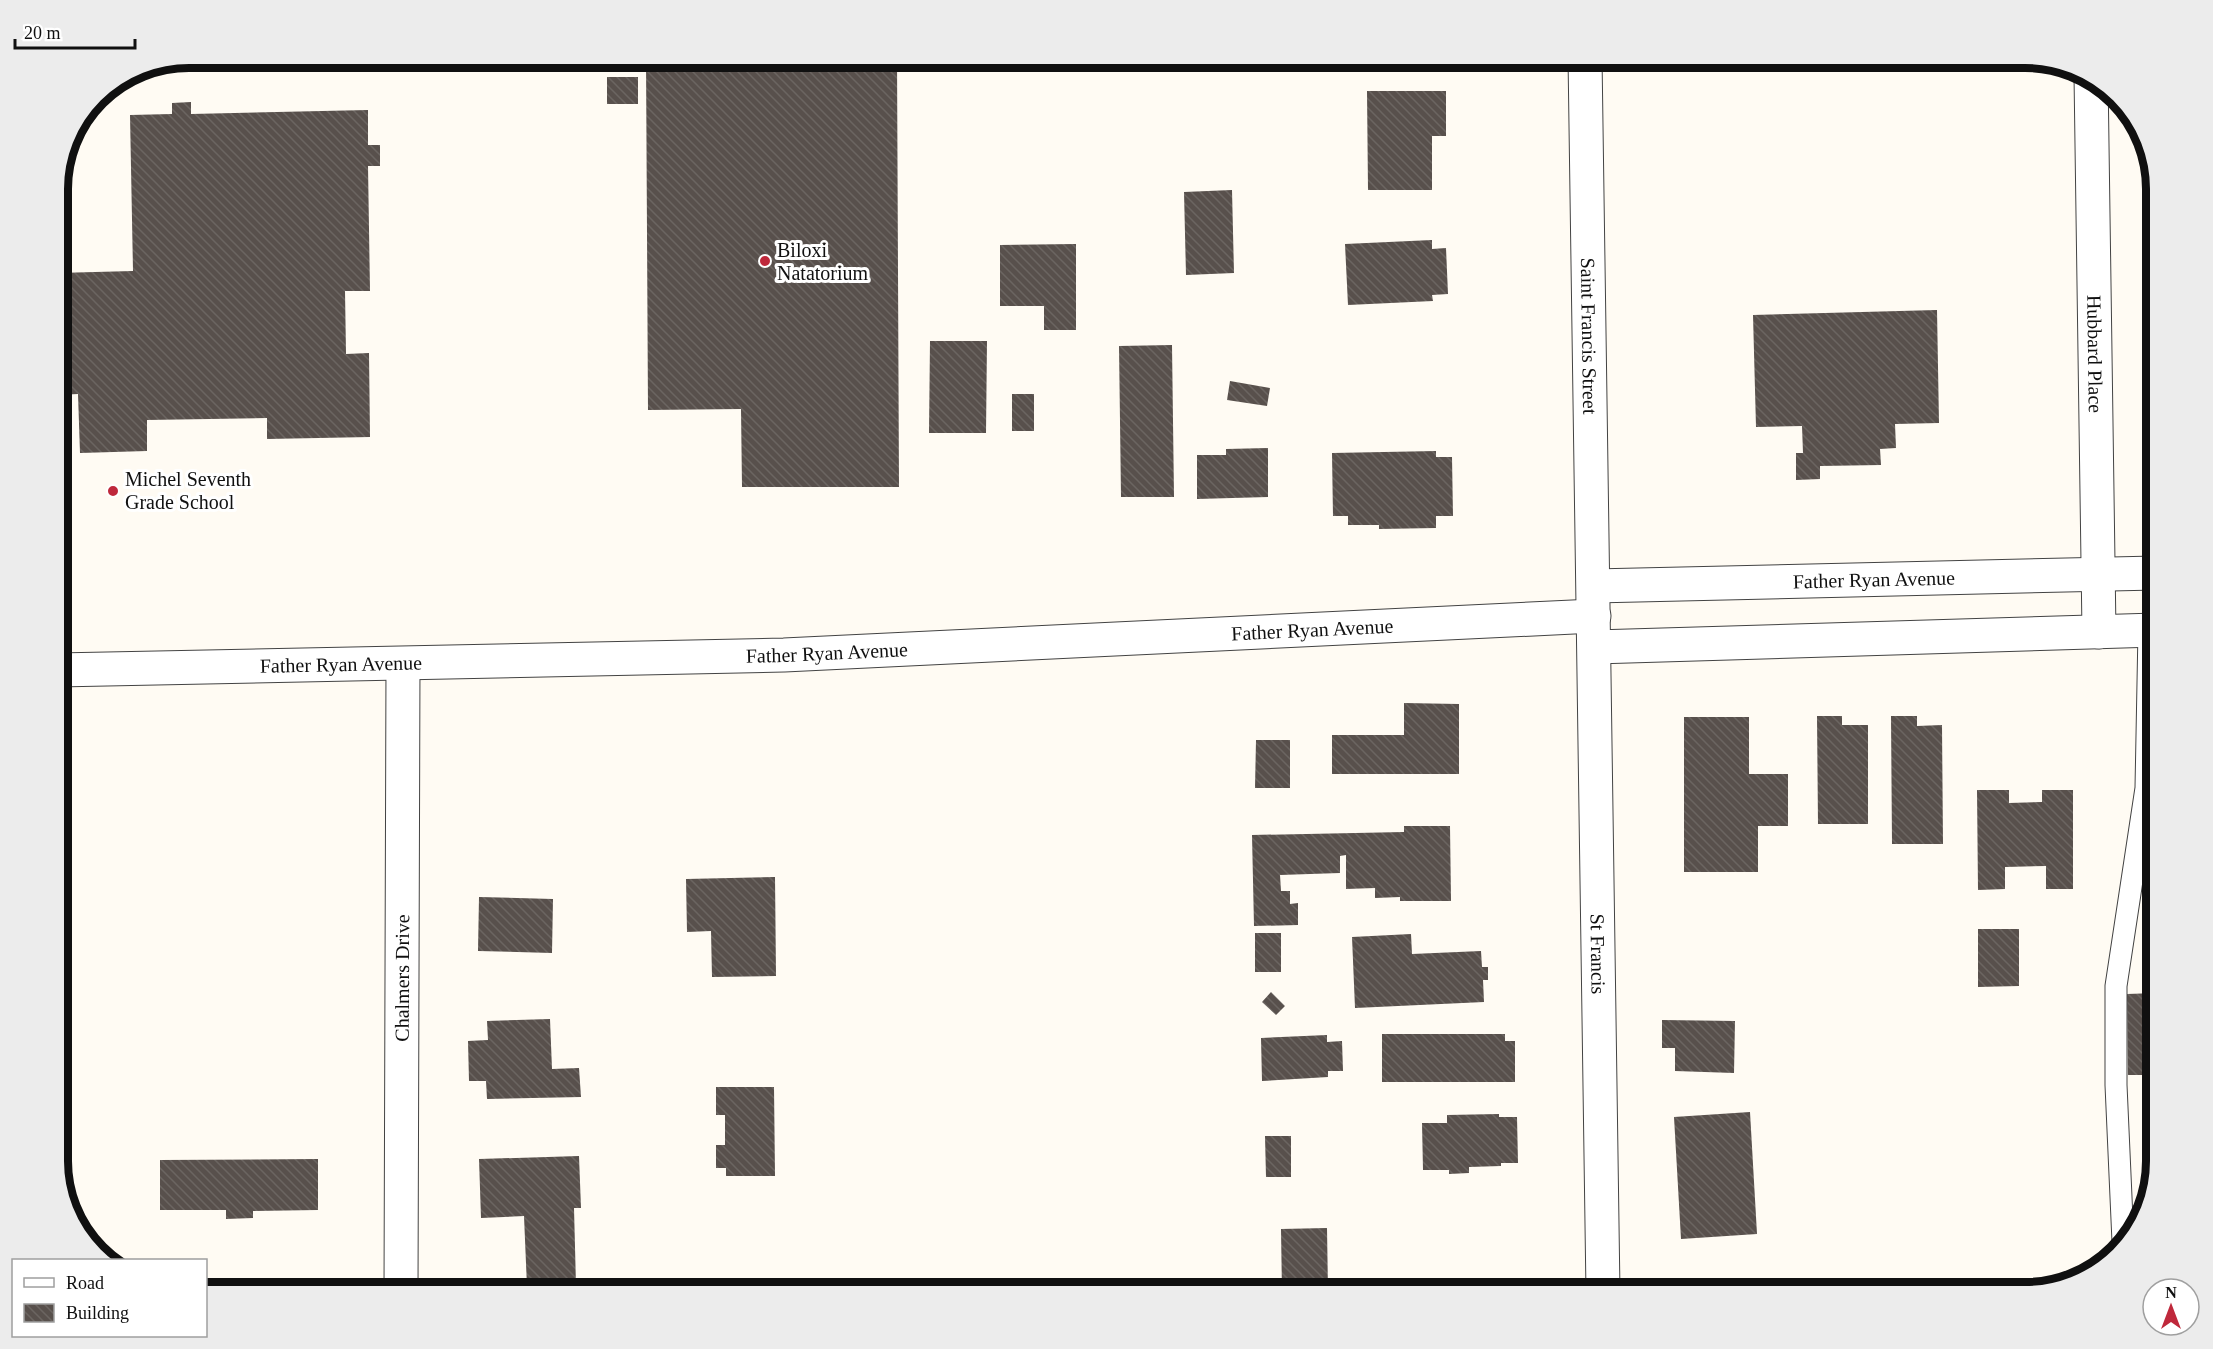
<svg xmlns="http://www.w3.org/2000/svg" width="2213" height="1349" font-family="Georgia,serif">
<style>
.building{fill:url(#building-back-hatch)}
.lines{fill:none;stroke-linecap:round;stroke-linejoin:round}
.lane-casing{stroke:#434343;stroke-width:23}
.street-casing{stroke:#434343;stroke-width:35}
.lane{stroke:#fff;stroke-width:21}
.street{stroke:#fff;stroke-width:33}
.poi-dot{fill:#bf283b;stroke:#fff;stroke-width:2}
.labels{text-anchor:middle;stroke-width:6;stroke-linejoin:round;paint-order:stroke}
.poi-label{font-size:20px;fill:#101010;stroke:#fff;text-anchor:start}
.street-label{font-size:20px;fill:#101010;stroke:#fff}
.rim{fill:none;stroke:#101010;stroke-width:8}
</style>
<defs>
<pattern id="building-back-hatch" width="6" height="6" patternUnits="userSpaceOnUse" patternTransform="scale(1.5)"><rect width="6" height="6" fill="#58504c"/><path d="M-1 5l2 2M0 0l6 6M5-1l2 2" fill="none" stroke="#6b6561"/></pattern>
</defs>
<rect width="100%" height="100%" fill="#fffbf3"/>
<path class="building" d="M646,57H897L899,487H742L741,409L648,410Z
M607,77H638V104H607Z
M1367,91H1446V136H1432V190H1368Z
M191,102V114L368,110V145H380V166H368L370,291H345L346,354L369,353L370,437L267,439V418L147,420V451L80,453L78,394L57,395V273L133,271L130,115L172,114V103Z
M1232,190L1234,273L1186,275L1184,192Z
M1432,240V249L1446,248L1448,294L1432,295L1433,301L1348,305L1345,244Z
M1076,244V330H1044V306H1000V245Z
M1937,310L1939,423L1895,424L1896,448L1880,449L1881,465L1820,466V479L1796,480V453H1803L1802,426L1756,427L1753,315Z
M930,341H987L986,433H929Z
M1172,345L1174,497H1121L1119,346Z
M2147,374H2156V468H2146Z
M1230,381L1270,388L1267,406L1227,400Z
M1012,394H1034V431H1012Z
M1268,448V497L1197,499V455H1226V449Z
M1436,451V457H1452L1453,516H1436V528L1379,529V525H1348V516H1333L1332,453Z
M1404,703L1459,704V774H1332V735H1404Z
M1817,716H1842V725H1868V824H1818Z
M1891,716H1917V726L1942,725L1943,844H1892Z
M1684,717H1749V774H1788V826H1758V872H1684Z
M1256,740H1290V788H1255Z
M1977,790H2009V803L2042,802V790H2073V889H2046V866L2005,867V889L1978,890Z
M1404,826H1450L1451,901H1400V897L1375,898V888L1346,889V855L1340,856V873L1280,875L1281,891H1290V904L1298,903V925L1254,926L1252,835L1404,832Z
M775,877L776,976L712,977L711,931L687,932L686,879Z
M479,897L553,899L552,953L478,951Z
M1978,929H2019V986L1978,987Z
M1255,933H1281V972H1255Z
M1411,934L1412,954L1481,951L1482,967H1488V980H1483L1484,1002L1355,1008L1352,937Z
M1271,992L1285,1006L1276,1015L1262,1002Z
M2156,993V1075H2128L2127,994Z
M550,1019L552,1069L579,1068L581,1097L487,1099L486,1081H469L468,1041L488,1040L487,1021Z
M1662,1020L1735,1021L1734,1073L1675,1071V1048H1662Z
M1382,1034H1505V1041H1515V1082H1382Z
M1327,1035V1042L1342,1041L1343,1071H1328V1077L1262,1081L1261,1038Z
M716,1087H774L775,1176H726V1168H716V1145H725V1115H716Z
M1750,1112L1757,1234L1681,1239L1674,1117Z
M1499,1114V1117H1517L1518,1163H1501V1166L1469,1167V1173L1449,1174V1170H1423L1422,1123H1447V1115Z
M1265,1136H1291V1177H1266Z
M579,1156L581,1208H574L576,1286L527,1287L524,1216L481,1218L479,1159Z
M318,1159V1210L253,1211V1218L226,1219V1210H160V1160Z
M1327,1228L1328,1292H1282L1281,1229Z"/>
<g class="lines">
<defs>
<path id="lane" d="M2123,1242L2116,1085V986L2146,788L2149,630"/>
<g id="street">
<path id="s1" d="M1585,57L1603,1292"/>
<path id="s2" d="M2091,75L2099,632"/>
<path id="s3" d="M1594,586L2156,573"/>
<path d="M1595,647L2156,630"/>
<path id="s4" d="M57,670L784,655L1594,616"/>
<path id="s5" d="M401,1292L403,664"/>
</g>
</defs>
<use href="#lane" class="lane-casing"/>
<use href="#street" class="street-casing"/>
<use href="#lane" class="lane"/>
<use href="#street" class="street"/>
</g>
<g class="poi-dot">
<circle cx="765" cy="261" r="6"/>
<circle cx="113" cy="491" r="6"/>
</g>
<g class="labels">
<g class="poi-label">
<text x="777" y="257">Biloxi<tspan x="777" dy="23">Natatorium</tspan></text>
<text x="125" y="486">Michel Seventh<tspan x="125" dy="23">Grade School</tspan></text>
</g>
<g class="street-label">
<text dy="7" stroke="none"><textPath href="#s1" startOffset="279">Saint Francis Street</textPath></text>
<text dy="7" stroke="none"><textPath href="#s2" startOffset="279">Hubbard Place</textPath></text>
<text dy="7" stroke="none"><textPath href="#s3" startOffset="280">Father Ryan Avenue</textPath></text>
<text dy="7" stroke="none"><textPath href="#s4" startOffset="1256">Father Ryan Avenue</textPath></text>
<text dy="7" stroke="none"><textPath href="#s4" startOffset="770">Father Ryan Avenue</textPath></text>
<text dy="7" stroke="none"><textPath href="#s4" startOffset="284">Father Ryan Avenue</textPath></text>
<text dy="7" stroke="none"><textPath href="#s1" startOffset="897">St Francis</textPath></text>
<text dy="7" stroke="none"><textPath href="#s5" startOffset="314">Chalmers Drive</textPath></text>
</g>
</g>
<path d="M0 0H2213V1349H0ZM189 68H2025A121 121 0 0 1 2146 189V1161A121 121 0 0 1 2025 1282H189A121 121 0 0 1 68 1161V189A121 121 0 0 1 189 68Z" fill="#ececec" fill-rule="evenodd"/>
<path class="rim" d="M189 68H2025A121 121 0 0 1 2146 189V1161A121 121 0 0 1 2025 1282H189A121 121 0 0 1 68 1161V189A121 121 0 0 1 189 68Z"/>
<rect x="12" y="1259" width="195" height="78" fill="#ffffff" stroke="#9f9f9f" stroke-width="1.5"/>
<rect x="24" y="1278" width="30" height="9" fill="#ffffff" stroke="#9f9f9f" stroke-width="1.5"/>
<text x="66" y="1289" font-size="18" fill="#101010">Road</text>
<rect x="24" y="1304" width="30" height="18" fill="url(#building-back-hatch)" stroke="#9f9f9f" stroke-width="1.5"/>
<text x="66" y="1319" font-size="18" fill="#101010">Building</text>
<g transform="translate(2171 1307)"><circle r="28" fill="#ffffff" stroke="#9f9f9f" stroke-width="1.5"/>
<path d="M0-4.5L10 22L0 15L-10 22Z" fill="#bf283b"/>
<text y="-9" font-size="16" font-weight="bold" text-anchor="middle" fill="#101010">N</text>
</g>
<path d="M15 39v9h120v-9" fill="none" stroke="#101010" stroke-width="3"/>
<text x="24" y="39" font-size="18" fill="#101010" stroke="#ffffff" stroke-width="4.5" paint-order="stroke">20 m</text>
</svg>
